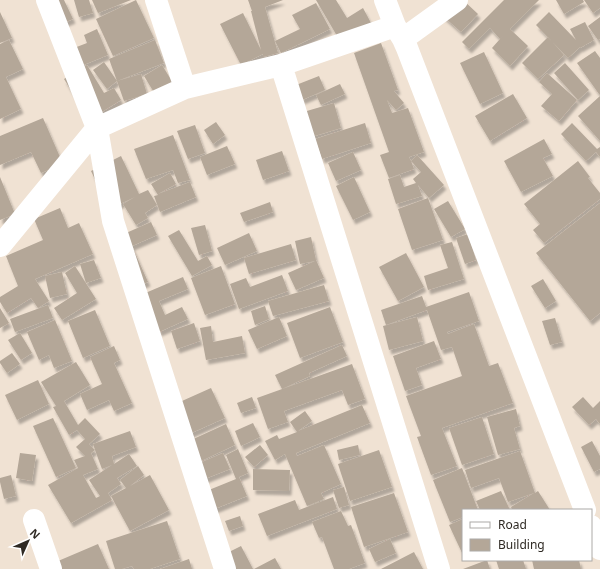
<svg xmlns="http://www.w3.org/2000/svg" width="600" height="569" font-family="'Noto Sans',sans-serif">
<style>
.building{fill:#b4a798;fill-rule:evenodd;filter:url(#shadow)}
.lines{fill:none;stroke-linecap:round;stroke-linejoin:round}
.street{stroke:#fff;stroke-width:22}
</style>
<defs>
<filter id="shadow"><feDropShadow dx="2.5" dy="4.5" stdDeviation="1" flood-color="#0004"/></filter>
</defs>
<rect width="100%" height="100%" fill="#f0e2d3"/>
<path class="building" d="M39,0H64L73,19L52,28Z
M74,0H89L93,13L79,17Z
M92,0H131L98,13Z
M136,0L154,38L113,56L96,19Z
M248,0H283L265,7L278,53L263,57V54L241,65L220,24L243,13L261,50L251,11H252Z
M316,0H336L347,18L363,8L371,23L340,41Z
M463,0L478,14L461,32L443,16Z
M504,0H539L510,29L528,46L510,66L492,48L507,31L500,39L490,28L469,49L462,42Z
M556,0H583L584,2L564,14Z
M584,0H600V8L593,13Z
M316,3L330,29L281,53L275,41L300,29L292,15Z
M0,12L12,38L0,43Z
M549,12L576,40L570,29L585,22L594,40L580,48V47L568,58L536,25Z
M600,17V39L598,40L588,26Z
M97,29L108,55L81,66L74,48L87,43L84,35Z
M548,37L564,55L538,79L522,63Z
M9,40L23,69L6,77L21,109L0,119V44Z
M155,40L164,63L117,81L109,59Z
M381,43L398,90L394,91L404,103L396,110L387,100L392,113L408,108L424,152L409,157L411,161L417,155L444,185L429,198L418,185L422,196L396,204L388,179L400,175L404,187L416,183L413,179L421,172L411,161L414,169L389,178L380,155L389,152L354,53Z
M595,51L600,58V94H599L577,63Z
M484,52L503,93L480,104L460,63Z
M104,62L117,81L107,89L93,70Z
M565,63L589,90L578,100L554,73Z
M87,65L104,93L114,88L121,100L89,120L64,79Z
M162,65L173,83L155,94L144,76Z
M547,73L577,100L559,121L541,106L552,94L539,82Z
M141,74L147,94L124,101L117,81Z
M319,76L325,90L302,100L296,85Z
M340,84L345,94L321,105L316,95Z
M513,94L527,118L490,141L475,116Z
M600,96V141L578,116Z
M334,103L341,128L308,138L300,113Z
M43,118L63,164L41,173L31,152L0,165V136Z
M216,122L225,135L213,144L204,130Z
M365,123L371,143L322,159L315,139Z
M572,123L597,149L600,147V157L596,152L586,161L561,134Z
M195,125L205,153L188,159L177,131Z
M173,135L190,180L178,183L173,170L146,179L134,149Z
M544,139L552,154L543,158L553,176L521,192L504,161Z
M227,146L235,164L207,175L200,157Z
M282,151L289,171L263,180L256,160Z
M353,152L361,170L336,181L328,163Z
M121,156L139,194L148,190L157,205L145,213L148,218L136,225L123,204L135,197L109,209L91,171Z
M578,161L590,177L588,178L600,193V199L544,243L533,230L540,224L524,204Z
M170,173L176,184L158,194L190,182L196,197L160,212L154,196L158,195L151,184Z
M0,177L15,214L0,220Z
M354,177L370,212L353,220L336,186Z
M428,198L443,240L412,250L398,209Z
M448,201L465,229L451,237L434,209Z
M270,202L273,212L244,222L240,213Z
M600,203V313L590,321L536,253Z
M60,208L68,228L79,223L93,254L35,279L49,301L38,308L31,298L7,313L0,302V297L18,286L6,256L43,240L34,219Z
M151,222L157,235L132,246L148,282L138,286L117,237Z
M205,225L212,251L199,255L191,228Z
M179,230L198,261L207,256L212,265L192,276L168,236Z
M249,233L257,251L225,265L217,248Z
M468,234L476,260L465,264L456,238Z
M311,237L316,260L324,278L296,290L288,273L315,261L300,264L295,241Z
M452,242L464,279L428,290L424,276L448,268L440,245Z
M291,244L296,260L249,274L244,258Z
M406,253L424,287L398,301L379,267Z
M94,260L101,278L86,283L80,264Z
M75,266L96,299L62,320L54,308L77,293L65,273Z
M221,266L235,304L205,315L191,278Z
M62,272L67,294L50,298L45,276Z
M282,275L288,291L239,309L230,284L246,278L250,287Z
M183,277L188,289L159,301L165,315L182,307L188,319L159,332L143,294Z
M543,279L556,301L545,308L531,286Z
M324,285L329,301L273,316L268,301Z
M469,292L479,321L447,332L448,334L474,324L489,366L498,363L513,403L442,428L457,466L431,475L417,437L421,436L406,396L462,376L452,347L441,350L427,310L386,325L381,310L422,296L426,307Z
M48,305L53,318L15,332L10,319Z
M265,306L269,319L255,325L251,311Z
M330,307L343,342L300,358L287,323Z
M0,308L9,323L0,328Z
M95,310L110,346L83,358L68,321Z
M279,317L287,336L257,349L248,330Z
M417,317L423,341L389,350L383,326Z
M555,318L562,342L550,345L542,321Z
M55,320L72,361L54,368L49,355L39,360L27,332Z
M194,323L200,341L177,349L171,331Z
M211,326L213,342L242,336L245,353L206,360L200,328Z
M20,333L32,353L21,360L8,340Z
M434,341L441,359L416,368L422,385L405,391L393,356Z
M342,345L347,356L309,373L310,376L282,389L275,375Z
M114,346L120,360L114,363L132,403L114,411L109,400L87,410L80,394L102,384L90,357Z
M12,353L20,364L7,373L0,363V361Z
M76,362L90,385L64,401L78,425L85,418L100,434L89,444L95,450L93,444L130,431L136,447L112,456L114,464L129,454L137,466L117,478L121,484L108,493L112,500L71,523L48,485L78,468L74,460L85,456L76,447L85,439L77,430L69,435L53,407L56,406L41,382ZM95,450L102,469L112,465L89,480L100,496L96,498L83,475L98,469L91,453Z
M352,364L365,399L348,405L342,390L284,411L288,422L268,429L257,398Z
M38,380L49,404L17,420L5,395Z
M211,388L225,418L187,435L173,405Z
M252,397L256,408L241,413L237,403Z
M583,397L593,408L600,401V424L596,419L589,425L572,407Z
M362,405L370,423L296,453L297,456L324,445L341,484L321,493L324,499L307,506L285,454L275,460L265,441L277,435L279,439L297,432L290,422L305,411L312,421L298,431Z
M516,409L520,426L514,428L520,449L498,455L487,417Z
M482,417L494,454L462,465L449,428Z
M53,418L76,468L56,477L33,426Z
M253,423L260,437L241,446L235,431Z
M226,424L235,445L199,462L189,441Z
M592,441L600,456V469L594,472L581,447Z
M260,445L268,455L254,467L245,457Z
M358,445L360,455L339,460L337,450Z
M238,449L248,473L239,477L247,496L212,510L204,492L236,479L226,455Z
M379,450L392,487L350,501L338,464Z
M520,451L535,493L538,491L550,510H512L511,507L534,493L508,502L499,478L471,488L465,470Z
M20,453L36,455L32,481L16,478Z
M223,453L230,469L202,480L195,465Z
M138,466L144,475L130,486L150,475L169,510L130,531L111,496L126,488L120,480Z
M462,468L478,510H463V517L450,522L433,480Z
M253,469L290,470L289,491L253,490Z
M11,475L16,496L4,499L0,482V478Z
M344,487L349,505L339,508L333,490Z
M501,491L510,510H480L476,501Z
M394,493L408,532L364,547L351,507Z
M333,497L337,509L267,536L258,514L295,500L299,510Z
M341,511L348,526L351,525L365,563L349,569H334L322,537L319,538L312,522Z
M240,516L243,526L229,531L225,521Z
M463,519V555L449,525Z
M167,521L180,559L150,569H134L132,566L122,569H115L106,541Z
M390,539L396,553L375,562L369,549Z
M98,544L109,569H45L44,567Z
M241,546L253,569H236L227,553Z
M414,552L423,569H381Z
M275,558L281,569H254Z
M189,559L192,569H160Z
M487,560L490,569H463Z
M496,560H523L526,569H499Z
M532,560H579L581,569H534Z"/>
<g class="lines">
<path class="street" d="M47,0L97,128L113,221L225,569
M156,0L185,88
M385,0L395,26L403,39L407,48L585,510
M403,39L457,0
M281,65L439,569
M0,246L97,128L185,88L281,65L395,26
M34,520L51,569
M591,526L600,549"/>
</g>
<rect x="462" y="509" width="130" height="52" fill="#ffffff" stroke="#acaaa7"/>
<rect x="470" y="522" width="20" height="6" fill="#ffffff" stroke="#acaaa7"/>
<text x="498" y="529" font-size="12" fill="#2f2a24">Road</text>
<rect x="470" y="539" width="20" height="12" fill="#b4a798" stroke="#acaaa7"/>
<text x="498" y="549" font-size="12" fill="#2f2a24">Building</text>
<g transform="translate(28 541) rotate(45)" stroke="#ffffff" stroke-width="3" paint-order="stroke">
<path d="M0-3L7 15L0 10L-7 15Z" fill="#2f2a24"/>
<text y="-6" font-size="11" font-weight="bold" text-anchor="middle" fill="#2f2a24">N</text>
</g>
</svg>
